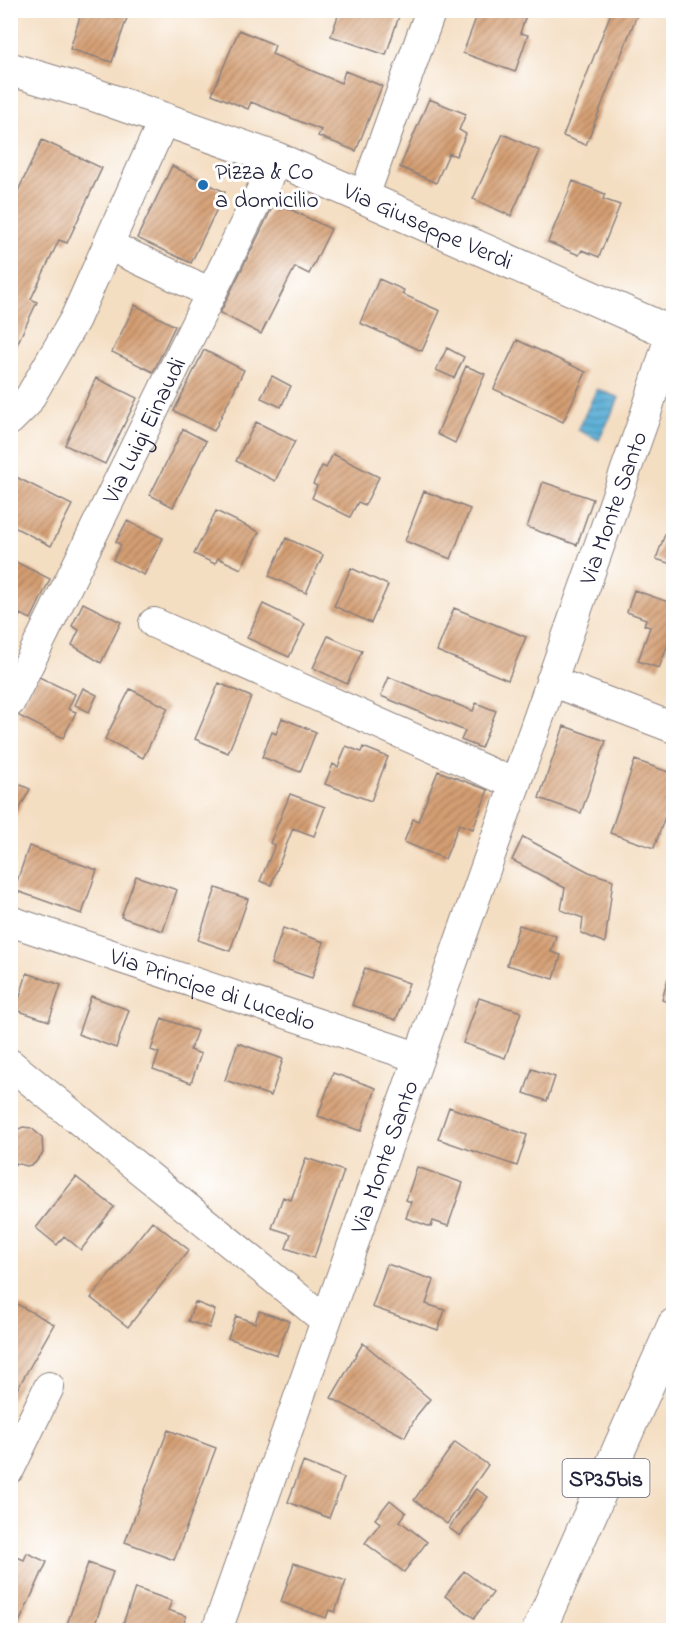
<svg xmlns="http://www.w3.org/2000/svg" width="684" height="1641" font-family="'Indie Flower',sans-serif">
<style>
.water{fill:url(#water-rules);stroke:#3e6888;stroke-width:1.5}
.building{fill:url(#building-hatch)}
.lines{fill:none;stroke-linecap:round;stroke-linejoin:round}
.minor-casing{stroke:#8b807e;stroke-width:32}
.tertiary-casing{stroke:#8b807e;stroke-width:35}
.primary-casing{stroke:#8b807e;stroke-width:35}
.minor{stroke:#fff;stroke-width:30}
.tertiary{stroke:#fff;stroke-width:33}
.primary{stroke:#fff;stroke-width:33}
.poi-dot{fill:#1f6fb2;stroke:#fff;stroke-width:2}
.labels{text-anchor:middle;stroke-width:6;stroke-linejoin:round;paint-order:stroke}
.shield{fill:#fff;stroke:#646476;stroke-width:1.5}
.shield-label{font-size:22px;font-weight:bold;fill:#22223b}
.poi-label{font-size:24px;fill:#22223b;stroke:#fff;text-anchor:start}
.street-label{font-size:24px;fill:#22223b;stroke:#fff}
</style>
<defs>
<pattern id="water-rules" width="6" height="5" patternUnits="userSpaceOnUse" patternTransform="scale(1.5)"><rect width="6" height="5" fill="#5aaed6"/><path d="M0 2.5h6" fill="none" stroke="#4a8daf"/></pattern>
<pattern id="building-hatch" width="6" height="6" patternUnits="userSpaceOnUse" patternTransform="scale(1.5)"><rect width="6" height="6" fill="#d49e72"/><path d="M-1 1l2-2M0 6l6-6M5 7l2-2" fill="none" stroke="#ac805f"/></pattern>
</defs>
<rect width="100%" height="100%" fill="#fff"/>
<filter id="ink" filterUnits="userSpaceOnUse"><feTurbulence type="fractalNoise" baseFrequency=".0167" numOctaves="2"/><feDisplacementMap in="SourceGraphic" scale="12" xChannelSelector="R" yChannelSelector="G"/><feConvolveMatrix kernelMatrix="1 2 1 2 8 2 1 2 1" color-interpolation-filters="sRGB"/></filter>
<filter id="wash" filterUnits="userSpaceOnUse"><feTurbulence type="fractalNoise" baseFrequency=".008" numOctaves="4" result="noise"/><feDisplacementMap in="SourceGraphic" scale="24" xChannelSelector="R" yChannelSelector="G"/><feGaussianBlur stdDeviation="1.35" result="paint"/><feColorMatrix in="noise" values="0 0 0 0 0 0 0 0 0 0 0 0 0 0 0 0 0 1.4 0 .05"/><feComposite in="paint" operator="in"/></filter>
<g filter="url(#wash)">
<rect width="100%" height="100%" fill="#f4dec2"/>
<path class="water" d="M597,389L619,398L599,440L578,430Z"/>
<g id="blocks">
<path class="building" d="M82,10L129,12L112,62L70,49Z
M340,10H401L386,55L331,36Z
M479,10H528L520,33L528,35L515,72L463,53Z
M612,10L638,12L586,145L563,136Z
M239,30L275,45L272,54L341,83L345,71L382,86L356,151L318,136L321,130L251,102L248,109L212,94Z
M429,99L466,114L459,130L466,134L456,156L449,153L436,183L400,167Z
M503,134L540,151L511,216L473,199Z
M42,140L102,168L67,243L59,240L31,299L37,302L10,359V208Z
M172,166L225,192L191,263L137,238Z
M573,181L605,194L603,199L620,205L599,257L582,250L579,255L548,242Z
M275,202L331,229L309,274L295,267L261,334L220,313Z
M379,279L404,290L402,294L440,311L422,351L360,323Z
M135,305L175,326L153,372L112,352Z
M517,340L586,372L563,422L494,389Z
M447,348L464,357L454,378L436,370Z
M204,350L244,370L214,431L174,411Z
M466,366L485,374L455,443L437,434Z
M272,376L291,386L281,407L261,398Z
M96,378L137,398L105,464L65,445Z
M256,422L295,441L275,481L236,461Z
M183,429L206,441L173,507L150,495Z
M673,441H674V461L667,459Z
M333,454L379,477L365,505L358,502L350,517L312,498L317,486L313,484L322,466L326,468Z
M14,476L72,505L51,546L10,525V484Z
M543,482L593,499L577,545L527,527Z
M424,491L470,509L451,559L405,541Z
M216,511L259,532L241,569L218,558L215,564L194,554Z
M673,512H674V565L656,559Z
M127,521L163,538L144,575L113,560L121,545L116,542Z
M286,538L323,555L306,593L269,576Z
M12,560L50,579L31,619L20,614L16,622L10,619Z
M351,568L388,585L371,623L334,606Z
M634,590L674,604V628L659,668L638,661L650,627L644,625L646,619L627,612Z
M83,603L121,622L101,663L72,645L79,630L72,626Z
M263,604L305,624L289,657L247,638Z
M454,608L526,637L508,680L437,651Z
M328,636L362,651L347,684L313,668Z
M37,676L75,694L68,709L76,712L63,738L17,715Z
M389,677L473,711L476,703L496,711L481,748L461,740L465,731L381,696Z
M219,683L251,697L228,753L195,739Z
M83,688L97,695L89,712L75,705Z
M130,689L168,708L143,758L105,739Z
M282,718L316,732L300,772L262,757L272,732L276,734Z
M564,726L606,741L581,813L539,798Z
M346,746L361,752L363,747L388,757L371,801L325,784L333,764L338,767Z
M635,760L674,774V791L654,848L610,833Z
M438,771L488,790L473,829L459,824L445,859L404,842L413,819L418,821Z
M10,780L30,789L10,827Z
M290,794L325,807L314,836L293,828L271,885L260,881L275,845L270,843Z
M523,837L589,872L613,880L605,943L581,933L583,918L561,910L565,888L512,860Z
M29,846L97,870L82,914L14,890Z
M136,876L177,890L163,931L121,917Z
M216,888L248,899L230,951L198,940Z
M519,925L556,936L551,952L561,955L554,979L507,965Z
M283,928L324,942L312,978L271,964Z
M365,968L409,983L396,1020L352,1005Z
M27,973L61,985L49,1021L10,1008L12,993L20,996Z
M668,978L674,979V1004L662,1000Z
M91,996L129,1010L116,1048L78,1034Z
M479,998L521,1012L505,1058L463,1043Z
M162,1018L197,1031L190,1050L201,1054L191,1083L153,1069L159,1053L151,1050Z
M238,1043L283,1059L271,1096L225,1080Z
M532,1069L555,1077L547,1101L524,1093Z
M333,1073L376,1088L361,1131L318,1116Z
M449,1107L527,1135L517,1166L438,1139Z
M23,1127L31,1128L42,1137L43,1153L34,1164L27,1166L16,1163L10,1170V1133Z
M306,1158L344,1171L314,1258L286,1248L291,1234L272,1228L283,1197L291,1200Z
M417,1167L463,1183L448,1226L433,1221L431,1227L406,1218L411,1202L406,1200Z
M76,1177L114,1207L81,1250L64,1236L57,1245L36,1228Z
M152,1221L189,1250L128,1327L91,1298Z
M387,1264L434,1280L426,1304L445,1310L438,1330L372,1307Z
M13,1302L54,1324L10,1402V1306Z
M195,1302L215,1310L209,1328L188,1321Z
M259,1311L289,1321L277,1355L228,1338L236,1316L255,1323Z
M363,1343L430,1399L417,1415L405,1437L331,1398Z
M168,1430L216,1448L174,1560L125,1542Z
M455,1442L488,1465L447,1524L414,1500Z
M303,1462L344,1478L329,1518L288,1502Z
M476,1489L488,1497L460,1536L449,1528Z
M390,1500L406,1513L400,1521L427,1542L404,1572L365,1543L380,1523L375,1519Z
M27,1553L47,1562L18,1625L10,1622V1554L24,1560Z
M88,1563L113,1572L93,1630L67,1624Z
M294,1563L346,1581L335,1612L329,1610L326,1618L281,1602Z
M464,1571L493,1593L474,1618L445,1596Z
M135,1588L172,1601L168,1610L186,1616L182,1630H121Z"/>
</g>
</g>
<g filter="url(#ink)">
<use href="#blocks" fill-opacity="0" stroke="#8b807e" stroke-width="1.5"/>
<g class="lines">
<defs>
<g id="minor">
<path d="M364,196L431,10"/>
<path d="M108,245L211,293"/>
<path d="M10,420L26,404L75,319L164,119"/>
<path d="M154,623L515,784"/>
<path d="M551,681L674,728"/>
<path id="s1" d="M10,702L277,159"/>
<path id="s2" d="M10,921L417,1057"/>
<path d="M10,1064L324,1319"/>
<path d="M10,1468L49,1387"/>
<path id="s3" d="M217,1630L646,413L671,333L674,335"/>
</g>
<g id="tertiary">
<path id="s4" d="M10,69L95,95L277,159L674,334"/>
</g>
<path id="primary" d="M539,1630L674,1325"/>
</defs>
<use href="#minor" class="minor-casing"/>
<use href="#tertiary" class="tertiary-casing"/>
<use href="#primary" class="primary-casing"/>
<use href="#minor" class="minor"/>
<use href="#tertiary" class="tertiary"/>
<use href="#primary" class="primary"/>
</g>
</g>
<circle class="poi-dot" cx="203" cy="185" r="6"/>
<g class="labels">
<rect class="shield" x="562.5" y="1459" width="87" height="38" rx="4.5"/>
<g class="shield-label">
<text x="606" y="1486">SP35bis</text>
</g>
<g class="poi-label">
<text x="215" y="179">Pizza &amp; Co<tspan x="215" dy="28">a domicilio</tspan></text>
</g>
<g class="street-label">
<text dy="8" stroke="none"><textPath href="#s4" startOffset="447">Via Giuseppe Verdi</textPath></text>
<text dy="8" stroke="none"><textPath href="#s1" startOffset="303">Via Luigi Einaudi</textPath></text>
<text dy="8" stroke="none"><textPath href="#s3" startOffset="1190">Via Monte Santo</textPath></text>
<text dy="8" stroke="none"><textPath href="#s2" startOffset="214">Via Principe di Lucedio</textPath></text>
<text dy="8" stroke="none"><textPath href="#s3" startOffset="502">Via Monte Santo</textPath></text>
</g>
</g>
<rect width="684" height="1641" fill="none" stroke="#fff" stroke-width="36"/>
</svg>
